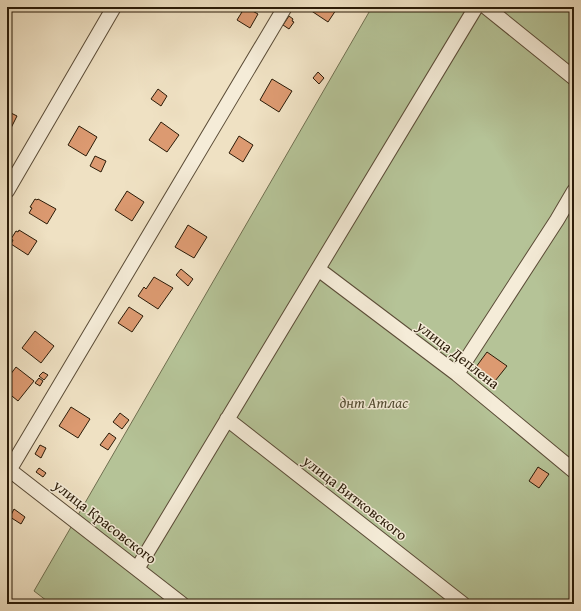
<svg xmlns="http://www.w3.org/2000/svg" width="581" height="611" font-family="'Gentium Book Plus',serif">
<style>
.green{fill:#b5c397;stroke:#706f50}
.building{fill:#dc9a71;stroke:#2a1b08}
.lines{fill:none;stroke-linecap:round;stroke-linejoin:round}
.street-casing{stroke:#5b4c37;stroke-width:16}
.street{stroke:#f5ecd8;stroke-width:14}
.labels{text-anchor:middle;stroke-width:3;stroke-linejoin:round;paint-order:stroke}
.street-label{font-size:15px;fill:#2a1b08;stroke:#f5ecd8}
.park-label{font-size:15px;font-style:italic;fill:#544d33;stroke:#f5ecd8}
</style>
<rect width="100%" height="100%" fill="#efe1c3"/>
<filter id="stains"><feTurbulence type="fractalNoise" baseFrequency=".005" numOctaves="4"/><feColorMatrix values="0 0 0 0 .2 0 0 0 0 .09 0 0 0 0 .02 0 0 0 .5 -.17"/></filter>
<radialGradient id="worn" r=".72"><stop offset=".6" stop-color="#630" stop-opacity="0"/><stop offset="1" stop-color="#630" stop-opacity=".3"/></radialGradient>
<path class="green" d="M372,7H565L574,13V604H51L34,591Z"/>
<path class="building" d="M245,7L258,14L250,28L237,20Z
M312,7H338L328,22L310,10Z
M289,16L293,19L292,21L294,22L289,29L283,25Z
M318,72L324,78L319,84L313,78Z
M272,79L292,91L279,112L260,100Z
M158,89L167,96L161,106L151,99Z
M7,111L17,116L7,136Z
M161,122L179,135L167,152L149,140Z
M79,126L97,137L86,156L68,145Z
M239,136L253,145L243,162L229,153Z
M95,156L106,161L101,172L90,166Z
M127,191L144,202L132,221L115,210Z
M35,199L37,200L38,199L56,209L47,224L29,213L32,208L30,207Z
M188,225L207,237L194,258L175,247Z
M19,230L37,241L28,255L11,244L13,240L11,239L16,231L18,232Z
M181,269L193,279L188,286L176,275Z
M154,277L173,288L158,309L138,296L144,287L146,289Z
M129,307L143,316L132,332L118,323Z
M35,331L54,346L41,363L22,348Z
M487,352L507,366L495,381L476,367Z
M16,367L34,381L18,401L7,392V379Z
M43,372L48,375L44,380L39,376Z
M39,378L43,381L40,386L35,383Z
M71,407L90,419L78,438L59,426Z
M120,413L129,420L122,429L113,422Z
M109,433L116,438L108,450L100,445Z
M40,445L46,448L41,458L35,454Z
M538,467L549,474L539,488L529,481Z
M39,468L46,473L43,477L36,472Z
M14,509L25,517L21,524L10,517Z"/>
<g class="lines">
<defs>
<path id="street" d="M486,7L574,78
M7,191L114,7
M318,269L457,374L574,471
M457,374L557,220L574,191
M227,419L463,604
M7,468L182,604
M7,474L285,7
M137,569L476,7"/>
</defs>
<use href="#street" class="street-casing"/>
<use href="#street" class="street"/>
</g>
<g class="labels">
<g class="street-label">
<text transform="translate(458 355) rotate(38)" y="5">улица Деплена</text>
<text transform="translate(355 498) rotate(38)" y="5">улица Витковского</text>
<text transform="translate(105 522) rotate(38)" y="5">улица Красовского</text>
</g>
<g class="park-label">
<text x="374" y="408">днт Атлас</text>
</g>
</g>
<rect width="581" height="611" fill="none" stroke="#efe1c3" stroke-width="24"/>
<rect x="8" y="8" width="565" height="595" fill="none" stroke="#2a1b08" stroke-width="2"/>
<rect x="12" y="12" width="557" height="587" fill="none" stroke="#2a1b08"/>
<rect width="100%" height="100%" filter="url(#stains)"/>
<rect width="100%" height="100%" fill="url(#worn)"/>
</svg>
